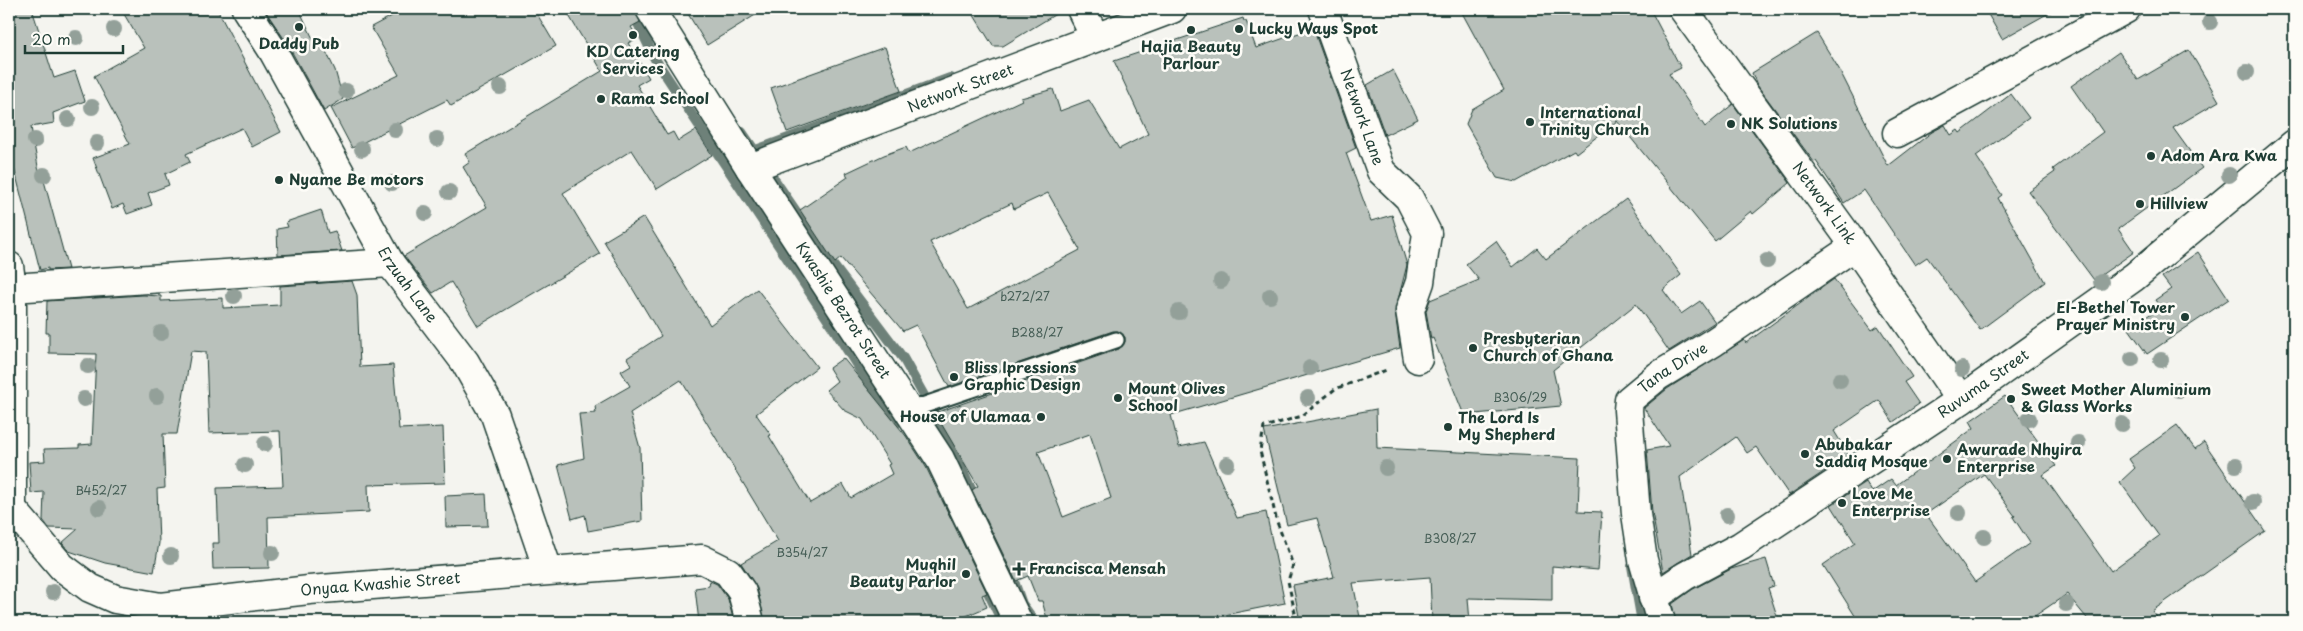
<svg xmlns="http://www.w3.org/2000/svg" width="2303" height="631" font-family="'Playpen Sans',sans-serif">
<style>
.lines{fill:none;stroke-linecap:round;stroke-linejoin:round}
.stream{stroke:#6e8179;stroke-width:10}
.building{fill:#b9c1bb;stroke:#1f3d34;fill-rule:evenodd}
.lane-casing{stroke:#1f3d34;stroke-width:19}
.street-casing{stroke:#1f3d34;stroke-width:31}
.secondary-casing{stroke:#1f3d34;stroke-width:31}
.path{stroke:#1f3d34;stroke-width:3;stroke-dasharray:5 4;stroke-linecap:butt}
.lane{stroke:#fdfcf7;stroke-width:15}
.street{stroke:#fdfcf7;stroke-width:28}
.secondary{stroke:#fdfcf7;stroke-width:28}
.tree{fill:#93a099}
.poi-dot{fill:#1f3d34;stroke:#fdfcf7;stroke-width:2}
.labels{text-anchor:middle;stroke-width:5;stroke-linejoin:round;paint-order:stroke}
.number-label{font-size:12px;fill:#465e56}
.poi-label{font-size:15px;font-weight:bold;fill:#1f3d34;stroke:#fdfcf7;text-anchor:start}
.street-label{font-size:15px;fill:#1f3d34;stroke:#fdfcf7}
</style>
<rect width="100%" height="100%" fill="#f4f4ef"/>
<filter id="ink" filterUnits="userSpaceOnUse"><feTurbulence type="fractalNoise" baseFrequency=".02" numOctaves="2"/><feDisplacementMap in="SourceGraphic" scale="10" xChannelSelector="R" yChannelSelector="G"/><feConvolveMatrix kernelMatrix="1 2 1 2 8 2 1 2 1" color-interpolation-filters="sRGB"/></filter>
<g filter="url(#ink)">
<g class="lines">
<path class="stream" d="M631,9L655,59L836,332L895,426
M742,132L830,261L903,358L952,446L990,532L1011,573L1022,604L1035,622
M756,150L950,78
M943,505L959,530L1002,622
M1632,566L1642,622"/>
</g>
<path class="building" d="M24,9H32L54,78L75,71L85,101L53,113L54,123L31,127L40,178L43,177L68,269L48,270V268L40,270L9,148V13Z
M121,9H217L281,132L252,147L242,128L186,154L190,162L165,174L169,185L148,193L152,205L127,214L123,204L112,209L93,158L130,144L94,76L144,48Z
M264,9H299L314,41L320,39L335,70L343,99L324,111L287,43Z
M405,9H534L556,46L451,106L447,100L352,148L331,108L399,75L371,27Z
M565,9H635L640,22L631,27L638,38L628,43L649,78L637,85L667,135L673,132L678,141L696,130L712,155L657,189L632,150L563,193L600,254L478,326L451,282L433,293L404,256L487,207L463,167L470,162L465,154L602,71Z
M685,9H765L707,45Z
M970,9H1064L1003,46H993Z
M1460,9H1650L1681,68L1669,74L1705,127L1733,104L1790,183L1753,214L1751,211L1715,241L1617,121L1576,153L1574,150L1516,182L1497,178L1466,124L1472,109L1504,90Z
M1985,9H2056L2002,39Z
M1243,18L1244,21H1246L1256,48L1313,28L1356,148L1346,153L1371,221L1392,215L1407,265L1395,312L1400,348L1171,415L1179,447L1204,442L1237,518L1266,512L1285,603L1214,617L1215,622H1048L1042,601H1038L1028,576L1016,581L972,490L978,486L935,413L1119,349L1125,342V337L1118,331H1113L949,387L916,325L903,331L841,258L835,263L800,210L848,177L846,173L884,155L906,147L909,153L1022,100L1021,98L1053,89L1060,111L1089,100L1119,149L1148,134L1114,61ZM1048,193L1080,250L968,309L930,242L1012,203L1014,209ZM1090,434L1111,498L1063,517L1038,452Z
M1817,33L1839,69L1888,166L1932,132L1945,125L1951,135L1958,130L1960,133L2011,94L2029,118L1976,156L2002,195L1998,198L2045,282L1980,330L1927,257L1915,265L1864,190L1844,203L1816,161L1814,162L1757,85L1752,73Z
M885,47L901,91L787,132L771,88Z
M2189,50L2219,101L2173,128L2202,168L2118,229L2134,252L2094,280L2028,191L2055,172L2053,169L2103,132L2071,86L2119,52L2138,80Z
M1393,70L1418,119L1385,135L1367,85Z
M1626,199L1681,275L1663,290L1681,314L1700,301L1715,322L1669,351L1636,304L1553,370L1561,406L1464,415L1433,338L1431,339L1426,311L1430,300L1479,280L1466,264L1496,241L1513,267L1537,248L1546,259Z
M321,210L328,233L335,231L342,251L278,255L277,229L288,227L286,222Z
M644,217L710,325L757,289L817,367L756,414L771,435L769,436L810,503L843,484L851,498L892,474L888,465L890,464L862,419L844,410L826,390L837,381L829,368L843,358L906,436L926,467L987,593L982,595L987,607L952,622H765L757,588L741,563L778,541L681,380L630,413L640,448L642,521L588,531L585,515L572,519L558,465L584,458L579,414L596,413L595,406L630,386L621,371L631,365L627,358L661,336L604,241Z
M2198,252L2229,299L2147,354L2129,329L2160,307L2155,300L2171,289L2162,277Z
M1834,279L1872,330L1878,326L1912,377L1904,382L1919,404L1893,422L1879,400L1834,431L1849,455L1789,495L1756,447L1747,453L1736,437L1680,477L1692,554L1663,572L1652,512L1647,450L1669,446L1644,408L1667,389L1744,340L1746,343Z
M352,281L357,295L360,367L393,365L399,429L443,427L445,483L368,485L369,512L268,517L269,568L213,569L212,543H219L217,488L283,486L280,431L209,433L206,352L191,351L177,434H163L165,488L157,489L159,543L154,572L105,563L69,551L62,543L78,529L49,528L43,520L44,492L31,493L29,462L45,461L44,449L79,448V445L92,444L96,354L49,353V333H46L47,301L143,295L161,296V301L223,298V308L280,305V286Z
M2005,396L2056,466L2043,475L2111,571L2159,536L2120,482L2135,468L2129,459L2177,425L2195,449L2204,442L2265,531L2152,611L2161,622H2090L2067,594L2026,622H1859L1823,565L1855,543L1831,505L1866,482L1872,492L1891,479L1896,485L1974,428L1970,421ZM1984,474L2015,516L2013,517L2030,543L1975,582L1926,514Z
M1376,409L1377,448L1580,458L1578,511L1602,512L1598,570L1552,566V600L1468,598L1470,622H1432L1430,577L1353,583L1361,622H1300L1293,585L1334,577L1317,518L1287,525L1264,430Z
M486,494L488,526L446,527L445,496Z
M1766,559L1774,586L1768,588L1779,622H1676L1672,604L1693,589L1731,569Z
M710,581L717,584L728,599L734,622H699L695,588L709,586Z"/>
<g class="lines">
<defs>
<path id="lane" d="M910,410L1116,340"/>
<g id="street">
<path id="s1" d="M246,9L273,51L390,263L465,362L495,415L548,570"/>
<path d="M1081,9L1095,37"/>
<path id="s2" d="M1323,9L1381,171L1409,198L1427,233L1420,282L1410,310L1418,359"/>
<path id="s3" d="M1683,9L1855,246L1961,400"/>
<path d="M1897,133L2126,9"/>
<path id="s4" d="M750,168L1172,9"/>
<path d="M9,266L12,288V508"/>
<path d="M12,288L390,263"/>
<path id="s5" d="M9,505L62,567L90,588L115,599L161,607L309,590L702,559L728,572L742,592L750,622"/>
<path id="s6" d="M1653,598L1685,576L1741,546L1961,400L2134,277L2294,144"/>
<path id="s7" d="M1661,622L1643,560L1636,514L1628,410L1629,400L1658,376L1714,342L1855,246"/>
</g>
<g id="secondary">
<path id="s8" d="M650,9L750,168L940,459L1018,622"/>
</g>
</defs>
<use href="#lane" class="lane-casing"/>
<use href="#street" class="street-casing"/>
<use href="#secondary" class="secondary-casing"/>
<path class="path" d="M1297,622L1288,581L1293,565L1277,522L1260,451L1264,427L1302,416L1335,389L1389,369"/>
<use href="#lane" class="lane"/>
<use href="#street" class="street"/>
<use href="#secondary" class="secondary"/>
</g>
<g class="tree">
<circle cx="2210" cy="22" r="8"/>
<circle cx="114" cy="29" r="8"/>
<circle cx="76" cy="38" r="8"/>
<circle cx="2247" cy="72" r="8"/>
<circle cx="500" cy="87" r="8"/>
<circle cx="346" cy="91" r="8"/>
<circle cx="92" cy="107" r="8"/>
<circle cx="68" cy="119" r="8"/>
<circle cx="395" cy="130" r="8"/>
<circle cx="437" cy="139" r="8"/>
<circle cx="35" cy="140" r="8"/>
<circle cx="97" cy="143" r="8"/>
<circle cx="362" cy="149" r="8"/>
<circle cx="44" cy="175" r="8"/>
<circle cx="2229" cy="175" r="8"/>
<circle cx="392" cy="183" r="8"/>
<circle cx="449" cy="192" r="8"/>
<circle cx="425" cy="213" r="8"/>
<circle cx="1767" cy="261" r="8"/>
<circle cx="1221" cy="281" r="8"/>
<circle cx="2101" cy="282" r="8"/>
<circle cx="234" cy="296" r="8"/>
<circle cx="1270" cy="296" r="8"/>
<circle cx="1179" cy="312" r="8"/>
<circle cx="161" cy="333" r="8"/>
<circle cx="2132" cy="359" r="8"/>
<circle cx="2161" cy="360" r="8"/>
<circle cx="88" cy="366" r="8"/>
<circle cx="1310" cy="368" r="8"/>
<circle cx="1962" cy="369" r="8"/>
<circle cx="1840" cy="380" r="8"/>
<circle cx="2179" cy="390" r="8"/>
<circle cx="157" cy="396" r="8"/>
<circle cx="1308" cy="398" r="8"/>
<circle cx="84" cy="399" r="8"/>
<circle cx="2029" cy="419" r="8"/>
<circle cx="2122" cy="424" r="8"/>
<circle cx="2078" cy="443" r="8"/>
<circle cx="265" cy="444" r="8"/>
<circle cx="1227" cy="464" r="8"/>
<circle cx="245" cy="465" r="8"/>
<circle cx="2236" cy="465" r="8"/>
<circle cx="1386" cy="468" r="8"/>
<circle cx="2253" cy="502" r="8"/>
<circle cx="99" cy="508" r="8"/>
<circle cx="1959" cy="513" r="8"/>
<circle cx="1727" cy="515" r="8"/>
<circle cx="1984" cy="537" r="8"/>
<circle cx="272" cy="553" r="8"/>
<circle cx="171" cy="556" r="8"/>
<circle cx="53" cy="592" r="8"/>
<circle cx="2066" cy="604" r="8"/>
</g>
</g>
<g class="poi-dot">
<circle cx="299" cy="27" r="5"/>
<circle cx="1239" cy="29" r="5"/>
<circle cx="1191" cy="30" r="5"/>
<circle cx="633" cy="35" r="5"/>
<circle cx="601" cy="99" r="5"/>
<circle cx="1530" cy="122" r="5"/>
<circle cx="1731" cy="124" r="5"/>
<circle cx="2151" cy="156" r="5"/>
<circle cx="279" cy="180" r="5"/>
<circle cx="2140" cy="204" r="5"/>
<circle cx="2185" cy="317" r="5"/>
<circle cx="1473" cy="348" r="5"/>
<circle cx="954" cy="377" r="5"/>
<circle cx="1118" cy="398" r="5"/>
<circle cx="2011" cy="399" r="5"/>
<circle cx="1041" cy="417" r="5"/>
<circle cx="1448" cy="427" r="5"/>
<circle cx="1805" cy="454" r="5"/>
<circle cx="1947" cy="459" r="5"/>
<circle cx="1842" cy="503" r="5"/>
<path d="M1016.5 561.5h5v5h5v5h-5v5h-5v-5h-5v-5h5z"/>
<circle cx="966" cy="574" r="5"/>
</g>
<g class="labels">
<g class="number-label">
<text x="1025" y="301">b272/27</text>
<text x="1037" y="337">B288/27</text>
<text x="1520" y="402">B306/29</text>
<text x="101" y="495">B452/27</text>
<text x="1450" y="543">B308/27</text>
<text x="802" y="557">B354/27</text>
</g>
<g class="poi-label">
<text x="1249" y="34">Lucky Ways Spot</text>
<text x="299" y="49" text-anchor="middle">Daddy Pub</text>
<text x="1191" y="52" text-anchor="middle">Hajia Beauty<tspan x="1191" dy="17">Parlour</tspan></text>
<text x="633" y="57" text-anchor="middle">KD Catering<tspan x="633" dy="17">Services</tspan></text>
<text x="611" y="104">Rama School</text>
<text x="1540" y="118">International<tspan x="1540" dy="17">Trinity Church</tspan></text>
<text x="1741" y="129">NK Solutions</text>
<text x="2161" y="161">Adom Ara Kwa</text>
<text x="289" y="185">Nyame Be motors</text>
<text x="2150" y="209">Hillview</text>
<text x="2175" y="313" text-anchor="end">El-Bethel Tower<tspan x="2175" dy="17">Prayer Ministry</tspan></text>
<text x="1483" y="344">Presbyterian<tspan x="1483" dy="17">Church of Ghana</tspan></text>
<text x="964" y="373">Bliss Ipressions<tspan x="964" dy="17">Graphic Design</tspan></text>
<text x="1128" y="394">Mount Olives<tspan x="1128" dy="17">School</tspan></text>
<text x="2021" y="395">Sweet Mother Aluminium<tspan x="2021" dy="17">&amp; Glass Works</tspan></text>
<text x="1031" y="422" text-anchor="end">House of Ulamaa</text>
<text x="1458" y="423">The Lord Is<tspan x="1458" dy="17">My Shepherd</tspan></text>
<text x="1815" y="450">Abubakar<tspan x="1815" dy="17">Saddiq Mosque</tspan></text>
<text x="1957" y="455">Awurade Nhyira<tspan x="1957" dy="17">Enterprise</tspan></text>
<text x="1852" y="499">Love Me<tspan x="1852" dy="17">Enterprise</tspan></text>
<text x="956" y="570" text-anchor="end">Muqhil<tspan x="956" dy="17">Beauty Parlor</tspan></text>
<text x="1029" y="574">Francisca Mensah</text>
</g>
<g class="street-label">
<text dy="5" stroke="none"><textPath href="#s4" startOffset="225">Network Street</textPath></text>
<text dy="5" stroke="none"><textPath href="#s2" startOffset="115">Network Lane</textPath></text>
<text dy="5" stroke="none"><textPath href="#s3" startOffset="240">Network Link</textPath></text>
<text dy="5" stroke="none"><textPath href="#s1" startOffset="320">Erzuah Lane</textPath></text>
<text dy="5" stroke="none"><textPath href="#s8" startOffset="358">Kwashie Bezrot Street</textPath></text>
<text dy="5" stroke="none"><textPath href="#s7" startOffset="280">Tana Drive</textPath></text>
<text dy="5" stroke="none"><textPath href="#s6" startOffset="394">Ruvuma Street</textPath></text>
<text dy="5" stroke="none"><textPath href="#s5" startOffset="411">Onyaa Kwashie Street</textPath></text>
</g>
</g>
<rect width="2303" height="631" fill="none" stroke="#fdfcf7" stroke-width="30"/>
<rect x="15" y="15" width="2273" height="601" fill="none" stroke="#1f3d34" stroke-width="2" filter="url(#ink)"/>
<path d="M25 45v8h98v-8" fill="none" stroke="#1f3d34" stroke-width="2.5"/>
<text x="32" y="45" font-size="15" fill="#1f3d34" stroke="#fdfcf7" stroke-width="4" paint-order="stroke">20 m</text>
</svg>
